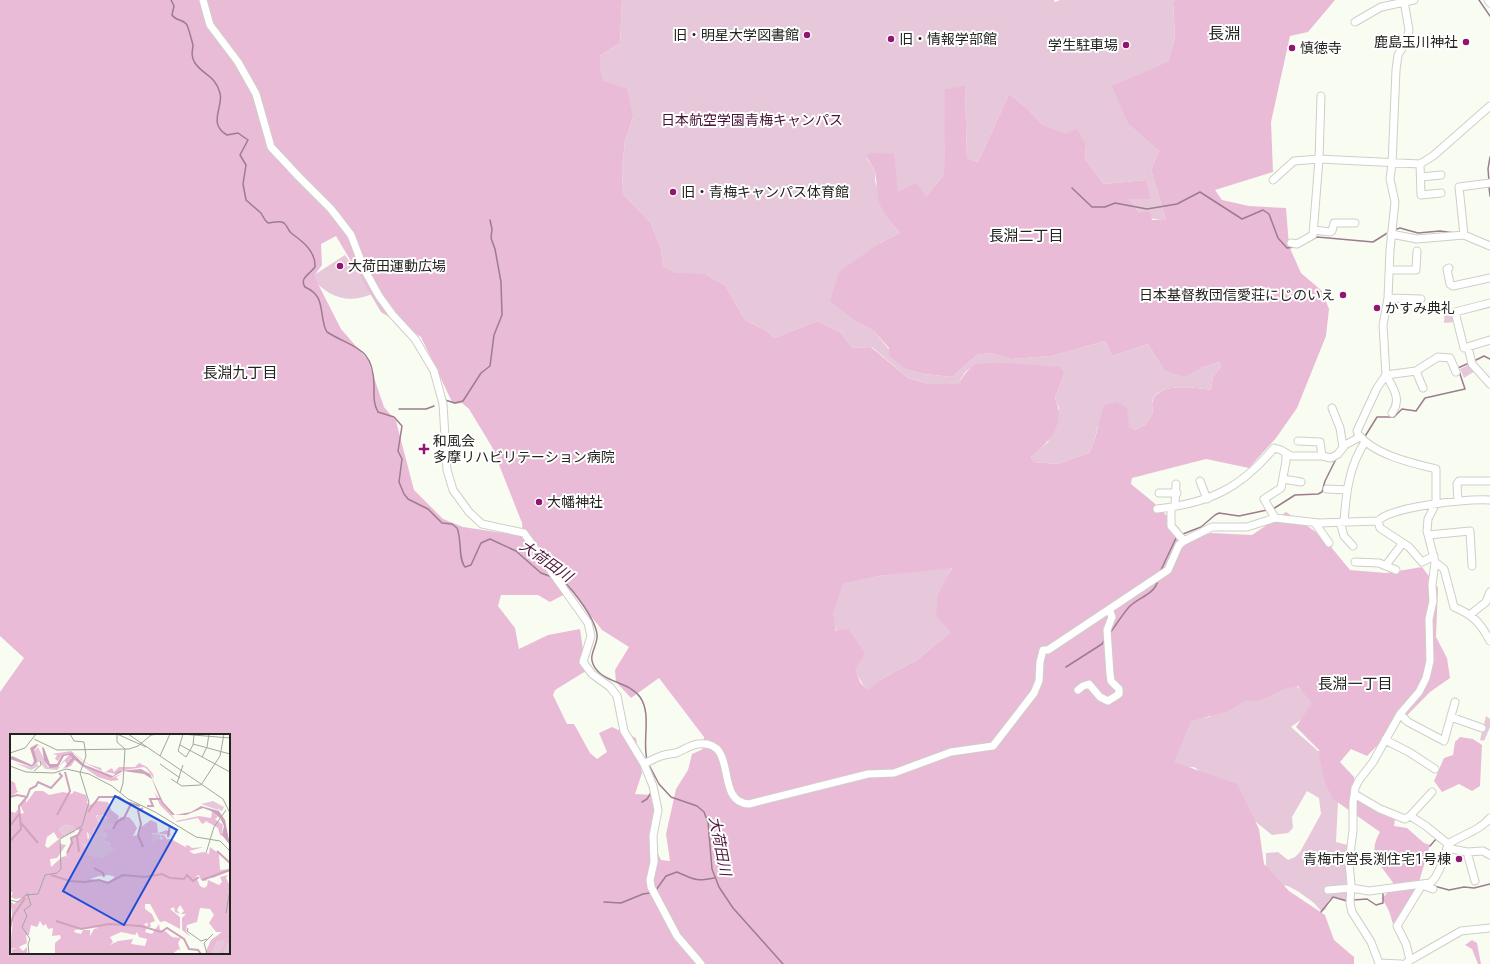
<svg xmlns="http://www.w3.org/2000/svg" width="1490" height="964" font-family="Roboto,'Noto Sans JP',sans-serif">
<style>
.green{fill:#e7c7da}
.forest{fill:#eabbd7;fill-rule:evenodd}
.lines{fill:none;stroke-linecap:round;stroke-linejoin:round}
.stream{stroke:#9c7c8e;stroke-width:1.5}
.minor-casing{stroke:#cdd0c5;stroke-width:9}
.minor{stroke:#fff;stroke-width:7}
.poi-dot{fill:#921571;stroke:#fff;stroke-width:1.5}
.labels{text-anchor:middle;stroke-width:4;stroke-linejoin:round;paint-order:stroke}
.poi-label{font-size:14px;fill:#232420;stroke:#fff;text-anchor:start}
.park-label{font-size:14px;fill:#481238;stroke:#fff}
.neighbourhood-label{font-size:15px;fill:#232420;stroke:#fff}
.water-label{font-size:15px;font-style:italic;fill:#4f193e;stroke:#fff}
.quarter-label{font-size:16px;fill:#232420;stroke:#fff}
.inset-river{fill:none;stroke:#d0a2bd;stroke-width:2}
.inset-road{fill:none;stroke:#a3a69d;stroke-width:1}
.view{fill:#1d4ed8;fill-opacity:0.15;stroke:#1d4ed8;stroke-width:2}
.inset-edge{fill:none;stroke:#232420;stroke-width:2}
</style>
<rect width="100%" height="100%" fill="#f9fdf1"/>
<path class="green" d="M622,0H1054L1055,2L1060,0H1175L1173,2L1175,37L1168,62L1129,125L1159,151L1151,170L1166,220C1145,220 1141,214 1127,199L1146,180L1104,184L1085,159L1086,145L1042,124L1027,108L1009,94L978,162L967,158L965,87L946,89L944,175L926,196L898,193L895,176L866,157L875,171V181L888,219L900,233L880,243L857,322L874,331L905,369L924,374L952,377L977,355L990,353L1011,359L1052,356L1105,341L1112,356L1148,344L1164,370L1201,368L1219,362L1221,367L1213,376L1211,390C1192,387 1144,380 1153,413L1145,425L1135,430L1129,428L1098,426L1094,442L1089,453L1057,464L1034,462L1031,457L1048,442L1059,408L1055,398L1064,374C1041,369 991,356 969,369C965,371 961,379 958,384H929L908,378L872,347L853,348L840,332L817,321L774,338L767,331L745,320L725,285L705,274H675L663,266L661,249L651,223L623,194L622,168L625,141L633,117L604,81L600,71V56L620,43Z
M345,255L372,294C347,305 327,296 311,277Z
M1445,308H1452L1455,322L1444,323Z
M1470,364L1475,371L1464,378L1460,369Z
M952,567L948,577L951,632L917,660L883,678L867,691C857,676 833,631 833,614C833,605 840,593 842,584L879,576Z
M1290,681L1316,701L1312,712L1291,727L1318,751L1326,780L1338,802L1336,842L1348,845L1346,860L1347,902L1333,897L1328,901L1325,910L1321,911L1314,903L1299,892L1288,886L1275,884L1266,876V853L1278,852L1288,860L1295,857L1300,852L1321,814L1319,798L1307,791L1292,817L1293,828L1288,833L1272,835L1247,815L1206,776L1194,767L1186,768L1169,763L1189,720L1209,717L1221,709Z
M1486,716L1490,719V727L1484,741L1480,740Z"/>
<path class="forest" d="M0,0H622L620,43L600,56V70L604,81L627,89L633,117L625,141L622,168L623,194L651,223L661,249L663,266L675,273L705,274L725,285L745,320L767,331L774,338L817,321L840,332L853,348L871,347L908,378L929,384H958C963,377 967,369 975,365C988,360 1043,366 1060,367L1064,374L1055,398C1066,424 1050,441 1031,457L1034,462L1057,464L1089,453L1094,442L1104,405L1117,402L1127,408L1129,427L1135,430L1145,425L1153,413C1145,380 1192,387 1211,390L1213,376L1221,367L1219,362L1201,368L1184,377L1164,370L1148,344L1112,356L1105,341L1052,356L1011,359L990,353L977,355L952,377L924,374L905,369L889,355V348L874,331L857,322L830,301L839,272L880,243L900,233L888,219L879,203L875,171L866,156L870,153L894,154L898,192L916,183L926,196L944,175L945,89L965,86L967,158L978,162L1009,94L1027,108L1042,124L1065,134L1077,129L1086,145L1085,159L1104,184L1146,180L1150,199H1128L1139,212H1150L1152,220H1166L1151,170L1159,151L1129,125L1112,86L1168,62L1175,37L1173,2L1175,0H1335L1308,32L1290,36L1271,122L1273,172L1215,190L1222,200L1249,206L1286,208L1289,246L1301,273L1322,291L1329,309L1326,336L1297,408L1276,438L1249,468L1206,459L1132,478L1131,484L1153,502L1180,529L1184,541L1211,533L1252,535L1286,512L1322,536L1350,570L1386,573L1422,567L1438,588L1436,637L1447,658L1450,678L1430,692L1367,756L1351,749L1340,762L1354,777L1357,798L1395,820L1394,826L1407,828L1424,843L1430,845L1416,892L1393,924L1389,911L1382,898L1395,886C1384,867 1365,857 1380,832L1333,799L1325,783L1318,751H1320L1296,727L1312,703L1298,686L1287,688L1258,701L1246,700L1226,712L1191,721L1174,762L1237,784L1259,829L1264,864L1289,891L1325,915L1334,940L1354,957V964H0V692L24,658L0,636ZM336,236L381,312L421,337L453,404L462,403L469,409L492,447L522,523L523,536L463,527L443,519L414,490L396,421L384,407L368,360L341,329L314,276L322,265L321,244ZM952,568L938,595L936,616L951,632L917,660L883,678L867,690L860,682L855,669L865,653L848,629L836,631L833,613L843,584L879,576ZM571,591L602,630L629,647L615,670L616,682L631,698L659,678L704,737L703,749L692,754L688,770L676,789L666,834L670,861L661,860L653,843L662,806L652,795L635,794L642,773L636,738L612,727L599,733L607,752L597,759L590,753L574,724H567L553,695L555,690L586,671L580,629L548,635L519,649L515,628L498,606L501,595H538L550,602ZM11,735H229V953H11Z
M1460,737L1473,739L1482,745L1480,786L1472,791L1459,784L1442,792L1434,781L1444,758L1453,755L1455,742Z
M1472,940L1477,943L1481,964H1478L1472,949L1465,945Z"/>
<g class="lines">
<path class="stream" d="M171,0L174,6L172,15C176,21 183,19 187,25C188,27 193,44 193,46C192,52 191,57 195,63C204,76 215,75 220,93C224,107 207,123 227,135L238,133L248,140L240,155L246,165L243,184L246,200L261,213L265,220L268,223C273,223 279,220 284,223C287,225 288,230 291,233C302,241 316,251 315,267C310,274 299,278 305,287C325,296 319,309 325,328L327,332C354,349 373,346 374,385C374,395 373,403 378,412L394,417L402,426L398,451L402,459L399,482L404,494L408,499L428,509L442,523L452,524L457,528C462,539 458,559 465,567L471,565L481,543L490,539L516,551L541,573L552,577
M1479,0L1490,16
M1489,181L1488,169L1490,157
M1489,187L1490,196
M1072,188L1092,207H1105L1115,203L1147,209L1177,204L1200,192L1242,219L1263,210L1269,214L1278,238L1287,248L1295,247
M1394,230L1400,228L1418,233L1440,231L1455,233
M1311,240L1317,237L1373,242L1389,232
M1474,361L1484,356L1490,359
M445,400L455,403L463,401L481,373L490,366L494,335L502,315L501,282L495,249L491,238L492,229L490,220
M399,409H426L434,406
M1364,438L1377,417H1394L1402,409L1416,411L1425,398L1465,389L1458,368L1469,363
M1273,509L1295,495L1318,494L1322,492L1325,481L1336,459
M1183,534L1201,527L1215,515L1219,513L1239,516L1267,510
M1160,572L1177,536
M561,579C572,588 599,623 597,638C596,647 589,655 593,664C601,683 629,681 640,697C652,714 642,740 647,760
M1110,633C1116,625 1122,615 1129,607C1138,597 1155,595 1158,580
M1066,667L1102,644L1105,639
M649,765L659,784L671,797L697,806L704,812L708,822L712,869L719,887L733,908L783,964
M642,802L647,799L652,791
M1430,846L1436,839L1440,842
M1434,886L1449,890L1464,887L1474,888L1490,884
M656,890L666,876L677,872C694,879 695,882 714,878
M1353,900L1367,899L1376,905L1383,903V891
M604,902L621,903L643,894L650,893
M1321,912L1333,897L1347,901"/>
<defs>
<path id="minor" d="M203,0L210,25L238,62L256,94L271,147L299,177L331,209L351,235L364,269L379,296L392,314L415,339L434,371L443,404L447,470L453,490L469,512L482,524L524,533L588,623L591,636L583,662L592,674L610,687L617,696L624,731L644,764L653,786L658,810L653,836L654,862L650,880L651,887L677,936L701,964
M1488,0L1490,3
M1404,1L1409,30L1407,40L1398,55L1396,70L1392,164L1390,179L1395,202L1390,250L1388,298L1383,325L1386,375L1377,388L1357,431L1358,434C1374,455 1412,463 1436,469V503L1428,519L1427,531L1435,562L1444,569L1454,607C1473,615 1480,622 1490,641
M1355,22L1381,7L1414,0
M1420,164L1421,195L1441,193
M1421,177L1441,175
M1273,180L1294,161L1319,159L1420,164L1433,156L1490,106
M1314,230L1330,232L1332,231L1334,223H1355
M1391,234L1417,239L1464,235L1490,246
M1464,235L1459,187L1490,183
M1291,243L1297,244L1313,235L1319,159L1321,96
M1449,268L1447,269L1450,284L1453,286L1490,278
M1390,270H1416L1417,251
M1388,298L1421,299
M1490,303L1455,312L1464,348L1490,340
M1468,347L1472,364L1490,384
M1416,371L1423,388
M1332,408L1340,428L1343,447
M1392,413C1402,399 1393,388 1386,375L1416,371L1438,357L1450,358L1456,372
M1298,441L1320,442L1322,456
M1283,479L1301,482
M1200,481L1207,499
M1327,489L1347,490
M1159,493H1177
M1458,501L1457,484L1459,481H1490
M1175,506L1176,484
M1171,507V526L1184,541
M1157,509C1209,503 1240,489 1274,448L1281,450L1291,456H1322L1331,458L1338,454L1345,445L1360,437
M1275,518L1264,499L1281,488L1286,461V453
M1378,521L1380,528L1409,547L1422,562L1434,556
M1340,522L1344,536L1353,546
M1344,522C1346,493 1349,466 1365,442
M1315,523L1329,543
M1428,535L1470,531L1472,566
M1355,562L1379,563L1396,570
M1386,565L1402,544
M1471,614L1486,602L1490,592
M1078,690L1083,686L1089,684L1100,697L1108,701L1119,694V689L1111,681L1110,674L1107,630L1112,617L1109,609
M1400,714L1408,722L1444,741L1455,702
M1451,717L1482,728
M1385,740L1409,752L1435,769
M644,764C650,761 655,758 661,756C666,754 671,754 676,753C684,750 690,745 698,744C740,739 713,802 749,804L868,774L894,773L951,752L993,746L1034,693L1039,681L1040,662L1043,650H1048L1168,570L1179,545L1184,541L1212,527H1247L1275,518L1319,523L1378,521C1392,506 1468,499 1490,500
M1356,795L1380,809L1405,819L1410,816L1432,792
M1410,816L1426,826L1448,844
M1447,848L1467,852L1483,851L1490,855
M1467,852L1475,881
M1328,890L1351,888L1369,891L1430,883C1438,878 1446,854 1448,844C1462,835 1479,831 1490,818
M1410,960L1406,944L1397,926L1422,885L1433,889
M1407,962L1461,931L1490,928
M1401,964L1379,963L1371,942L1352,912L1350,903L1351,884L1349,862L1353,831V803L1355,788L1359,780L1373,762L1400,714L1419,692L1426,678L1430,661L1429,619L1433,601L1432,585L1435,562"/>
</defs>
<use href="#minor" class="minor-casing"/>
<use href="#minor" class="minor"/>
</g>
<g class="poi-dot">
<circle cx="807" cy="35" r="4"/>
<circle cx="891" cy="39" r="4"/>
<circle cx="1466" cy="42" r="4"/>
<circle cx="1126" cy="45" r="4"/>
<circle cx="1292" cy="48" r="4"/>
<circle cx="673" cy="192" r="4"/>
<circle cx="340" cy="266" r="4"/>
<circle cx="1343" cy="295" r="4"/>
<circle cx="1377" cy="308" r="4"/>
<path d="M422 443h4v4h4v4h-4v4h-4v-4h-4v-4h4z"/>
<circle cx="539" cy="502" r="4"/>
<circle cx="1459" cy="859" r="4"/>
</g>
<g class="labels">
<g class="poi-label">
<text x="799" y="40" text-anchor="end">旧・明星大学図書館</text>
<text x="899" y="44">旧・情報学部館</text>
<text x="1458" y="47" text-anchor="end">鹿島玉川神社</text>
<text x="1118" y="50" text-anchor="end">学生駐車場</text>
<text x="1300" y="53">慎徳寺</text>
<text x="681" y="197">旧・青梅キャンパス体育館</text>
<text x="348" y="271">大荷田運動広場</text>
<text x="1335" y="300" text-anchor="end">日本基督教団信愛荘にじのいえ</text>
<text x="1385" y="313">かすみ典礼</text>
<text x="433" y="446">和風会<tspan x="433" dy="16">多摩リハビリテーション病院</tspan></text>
<text x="547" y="507">大幡神社</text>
<text x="1451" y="864" text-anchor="end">青梅市営長渕住宅1号棟</text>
</g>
<g class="park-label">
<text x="752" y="125">日本航空学園青梅キャンパス</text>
</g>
<g class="neighbourhood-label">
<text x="1026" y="241">長淵二丁目</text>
<text x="240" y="378">長淵九丁目</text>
<text x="1355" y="689">長淵一丁目</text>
</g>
<g class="water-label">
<text transform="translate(546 561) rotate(35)" y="5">大荷田川</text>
<text transform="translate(720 846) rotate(79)" y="5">大荷田川</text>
</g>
<g class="quarter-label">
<text x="1224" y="39">長淵</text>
</g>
</g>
<g transform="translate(10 734)">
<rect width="220" height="220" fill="#f9fdf1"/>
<path d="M28,13L38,33H50L47,36L35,35L29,27L27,30L29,32L21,36L5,29L22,33L26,27L24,17ZM203,67L214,73L212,77L209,76L210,74L208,76L191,70ZM90,80L108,91L95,96L97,101L92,100L97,103V107H93L99,108L101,115L110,110V107L113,99L119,92L120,94L119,108L113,103L111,107V110L109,113L93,124L77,121L72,110L75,104V106L79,104L78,97L83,102L84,94L89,87L86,83ZM53,91L64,92L65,98L55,102L49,96ZM144,98L145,100L154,101L157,105L153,107L150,101L151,106L142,110L141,102ZM218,203L220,205V220H201V216L210,205Z" fill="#e7c7da"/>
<path d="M61,17L78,30L91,34L92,37L77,30L64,20L51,22L48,27L45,25L47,21L42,20ZM59,21L65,26L61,32L52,35L57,31L55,27L48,33ZM129,29L137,33L143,40L144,45L137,35L134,33L109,37L106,40L95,38L102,34L104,38L109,33H125ZM72,32L101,44L114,39L106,43L109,46L101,47L88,43ZM0,46L5,49L7,57H9L1,62ZM25,57H33L39,61L53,58L62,60L64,57L76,61L78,68H76L80,71L87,67L98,68L101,76L109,82L108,86L111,83H119L124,89L127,94L123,102L129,101L131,93L141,86L147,89L148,99L157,96L161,101L142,99V109L146,106L161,105L177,114L175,112L178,111L182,114L194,113L179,117L184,120L193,118L199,120L200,113L209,120L210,136L219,135V137L203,144L199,142L196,147L191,146L189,141L186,142L190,152L194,154L197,152L198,146L209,151L212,148L210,143L218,141L216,144L220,152V205L214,215V220H209L215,209L213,207L218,204L208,207L202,216L203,220H197L196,217L201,206L212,198H206L199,189L204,181L200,175L190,174L187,188L177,191L176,197L181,203L172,196V184L176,180H171L174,177L170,171L167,176L170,180L165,178L164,173L160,175L170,183V195L155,187L150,188L140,170H135V175L142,180L145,187L140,189L141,193H137L138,189L134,190L137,193L135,198L142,200L149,190L150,196L155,197L162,203L171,204L168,209L171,218L169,215L162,220H45V209L51,204L50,201L42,202L43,194L38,195L36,190L33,192L30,187L27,193L21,191L19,201H16L17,209L9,213L13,217L17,213V220H3L1,216L7,214L0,215L3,185L0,167L4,170L12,164L5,165L1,163L3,158L0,159V77L5,79L8,75L10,80L14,79L10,71L16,64V69ZM87,81H94L98,85L97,89L105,90L103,93L94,96L97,101L92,100L97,103L93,107L99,108L101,115L107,113L93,124L78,121L72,110L78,109L77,98L83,103L84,94L88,93L87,89L90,90L86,83ZM53,91L64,92V95L69,96V99L62,105L56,121L58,125L56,122L52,123L41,133L40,125L47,124L56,111L50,110L49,105L38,114L35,112L37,103L44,98L48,105L64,99L55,102L49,96ZM89,142L99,141L105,143L99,148L80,145ZM84,192L88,194L84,195L80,202V196H73L71,200L64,198L65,196ZM111,198L125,201L127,198L129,203L137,205L135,212L121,210L123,205L108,207L100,211L103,208L100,203ZM144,58L166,87L189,82L201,84L202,78L208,83L205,85L213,91L212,100L215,103L210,101L208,94L194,86L196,88L192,90L188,84L167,88L150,71Z" fill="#eabbd7" fill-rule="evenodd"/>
<path d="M27,10L34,14L40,30H47L52,21L62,19L75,31L103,42L109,37L131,35L140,40L153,68L165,81L181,78L191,72L209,77L215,86L220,111L212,101L214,92L210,84L201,77L193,74L176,81H162L151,68L142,45L134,40L113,37L101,44L72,32L59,21L54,22L48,33L40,34L34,26L32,13L28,11L24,16L27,27L22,33L0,25L2,22L22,31L24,27L20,14Z" fill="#d0a2bd"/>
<path class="inset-river" d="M56,33L64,24M0,63L7,61L17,63M137,72H143L140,65H150M133,74L128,77L131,90L128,101L133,113M78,78L89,63H109L116,68L130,72M47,81L60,57L55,38M11,89L28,109M0,92L9,80M103,95L107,88L114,84L121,70M67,102L69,118M158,103L160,91M0,107L11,95L9,72L17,63L20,55L26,52L28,48L41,54L52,42L49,39M207,117L220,129M57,119L62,109L61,104L68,101L72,94M84,134L93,139L94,143M41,141L60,147L74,148L89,146L98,149L113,141L135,143L152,140L160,144L174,145L177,141L183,147L189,143M192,146L220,136M46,187L71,195L99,190L131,192L151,198L157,194L174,205L179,215L188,216L191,220M0,194L3,182L15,164"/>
<path class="inset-road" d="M107,0V8L115,15M107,0L136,13M118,0L213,65L220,79M171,0L220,4M173,0L168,17L176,23L183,11L184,1M24,5L47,16L119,15L128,12L141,1L149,0M183,10L220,20M170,11L220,38M0,19L15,14L26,0M150,22L160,0M192,23L197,13L199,0M150,30L170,44M0,32L16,38L44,39L56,35L79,40L102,52L118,65L145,78L186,103L210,107L220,117M24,37L31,31L30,27M161,45L172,52L191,51M167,49L173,31M191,51L210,22L214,0M110,59L113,49L115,15M196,119L204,93L216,76M17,159L21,171L14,176L17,182L12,193L20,205L18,210L19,220M0,166L8,168L16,161L28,160L35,141L47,139L51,135L50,105L72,92L79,68L70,39L76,22L74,8L64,7L60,0M216,179L220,156M178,194L177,197L191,207L197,205M197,220L194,209L203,200"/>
<path class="view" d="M105,62L167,96L114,191L53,157Z"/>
<rect width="220" height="220" class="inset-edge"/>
</g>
</svg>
